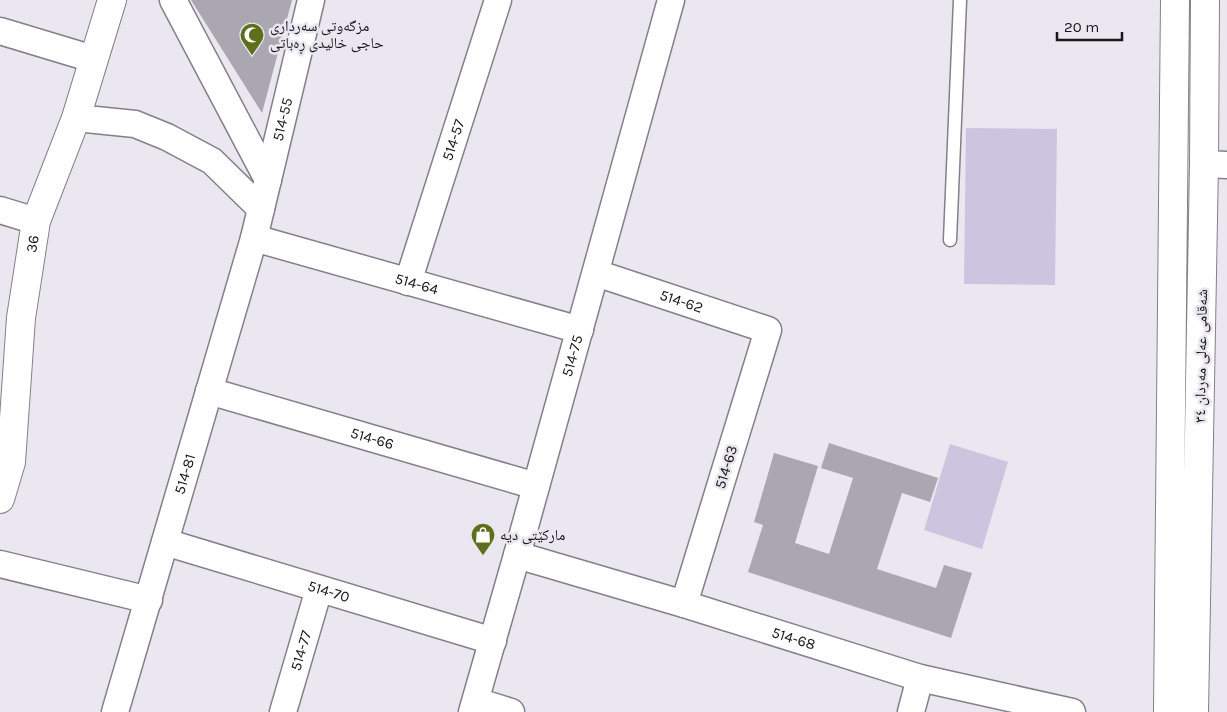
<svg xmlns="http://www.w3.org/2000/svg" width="1227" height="712" font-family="Karla,'Noto Naskh Arabic',sans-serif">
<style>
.green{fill:#cdc5df}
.building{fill:#aaa7b0}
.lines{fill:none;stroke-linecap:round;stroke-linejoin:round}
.service-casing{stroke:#838088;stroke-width:15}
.minor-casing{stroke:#838088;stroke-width:29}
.tertiary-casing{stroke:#838088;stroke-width:30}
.secondary-casing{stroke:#838088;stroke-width:30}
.service{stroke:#fff;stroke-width:12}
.minor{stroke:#fff;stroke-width:26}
.tertiary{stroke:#fff;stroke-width:28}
.secondary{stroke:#fff;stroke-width:28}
.labels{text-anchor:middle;stroke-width:5;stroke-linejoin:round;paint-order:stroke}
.poi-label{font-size:15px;fill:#18171a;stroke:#eae7f0;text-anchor:start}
.street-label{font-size:15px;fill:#18171a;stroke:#eae7f0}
</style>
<rect width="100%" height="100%" fill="#eae7f0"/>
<path class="green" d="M966,128L1057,129L1055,285L964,284Z
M950,444L1008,462L982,549L924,530Z"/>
<path class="building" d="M191,0H292L262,113Z
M829,443L938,478L930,502L902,493L877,569L936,588L944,565L972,573L951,638L748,572L763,525L754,522L774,453L818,466L795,543L829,554L853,478L821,468Z"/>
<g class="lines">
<defs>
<path id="service" d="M950,240L960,0"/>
<g id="minor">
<path d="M173,0L268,180"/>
<path d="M0,31L93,59"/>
<path d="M76,118L135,124L167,137L212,161L261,209"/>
<path d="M1204,164L1227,165"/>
<path d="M0,210L36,221"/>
<path id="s1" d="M254,238L580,330"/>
<path id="s2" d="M596,273L768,330L684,604"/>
<path id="s3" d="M408,282L498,0"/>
<path id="s4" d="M209,391L536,486"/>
<path id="s5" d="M165,542L493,641"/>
<path id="s6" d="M517,555L684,604L920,678L1072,712"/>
<path d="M0,564L149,600"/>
<path d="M476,701L511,712"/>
<path id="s7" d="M115,712L254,238L311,0"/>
<path id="s8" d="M283,712L319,589"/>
<path id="s9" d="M472,712L517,555L671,0"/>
<path d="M911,712L920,678"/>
</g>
<g id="tertiary">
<path id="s10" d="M0,499L11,462L21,318L36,221L76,118L112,0"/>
</g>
<path id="secondary" d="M1168,712L1175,0
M1194,712L1204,164L1205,0"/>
</defs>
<use href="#service" class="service-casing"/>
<use href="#minor" class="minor-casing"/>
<use href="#tertiary" class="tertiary-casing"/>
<use href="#secondary" class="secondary-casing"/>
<use href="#service" class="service"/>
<use href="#minor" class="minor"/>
<use href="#tertiary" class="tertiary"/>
<use href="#secondary" class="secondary"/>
</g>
<defs>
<symbol id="mosque-pin" viewBox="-11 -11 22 30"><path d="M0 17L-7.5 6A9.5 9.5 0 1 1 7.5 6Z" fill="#5e6f1b" stroke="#eae7f0"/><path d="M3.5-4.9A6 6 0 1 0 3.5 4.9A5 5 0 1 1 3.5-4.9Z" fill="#fff"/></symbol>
<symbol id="shop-pin" viewBox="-11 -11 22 30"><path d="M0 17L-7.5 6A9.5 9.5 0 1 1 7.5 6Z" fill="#5e6f1b" stroke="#eae7f0"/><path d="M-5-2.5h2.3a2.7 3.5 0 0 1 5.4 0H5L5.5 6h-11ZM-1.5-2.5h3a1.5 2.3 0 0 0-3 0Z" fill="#fff"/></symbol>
</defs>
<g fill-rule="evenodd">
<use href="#mosque-pin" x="238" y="21" width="28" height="38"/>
<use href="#shop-pin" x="469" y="521" width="28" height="38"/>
</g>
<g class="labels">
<g class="poi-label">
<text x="270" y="31">مزگەوتی سەرداری<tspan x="270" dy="17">حاجی خالیدی ڕەباتی</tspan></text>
<text x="500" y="540">مارکێتی دیە</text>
</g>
<g class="street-label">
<text dy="5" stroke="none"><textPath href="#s7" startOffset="616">514-55</textPath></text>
<text dy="5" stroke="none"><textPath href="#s3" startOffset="149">514-57</textPath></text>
<text dy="5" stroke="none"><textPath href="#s10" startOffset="258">36</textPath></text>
<text dy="5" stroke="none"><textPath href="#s1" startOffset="169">514-64</textPath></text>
<text dy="5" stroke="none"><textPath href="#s2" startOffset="90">514-62</textPath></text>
<text dy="5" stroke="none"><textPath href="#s9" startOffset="370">514-75</textPath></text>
<text transform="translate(1201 356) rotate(-89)" y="5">شەقامی عەلی مەردان ٣٤</text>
<text dy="5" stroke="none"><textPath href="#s4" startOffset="170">514-66</textPath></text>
<text transform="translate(726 467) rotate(-73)" y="5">514-63</text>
<text dy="5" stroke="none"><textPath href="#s7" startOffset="248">514-81</textPath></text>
<text dy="5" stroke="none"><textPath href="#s5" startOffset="171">514-70</textPath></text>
<text dy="5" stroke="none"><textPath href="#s6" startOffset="289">514-68</textPath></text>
<text dy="5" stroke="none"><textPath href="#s8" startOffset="64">514-77</textPath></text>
</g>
</g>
<path d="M1057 32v8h65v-8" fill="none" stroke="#18171a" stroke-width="2.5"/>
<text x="1064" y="32" font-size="15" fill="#18171a" stroke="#eae7f0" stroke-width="4" paint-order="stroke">20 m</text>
</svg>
